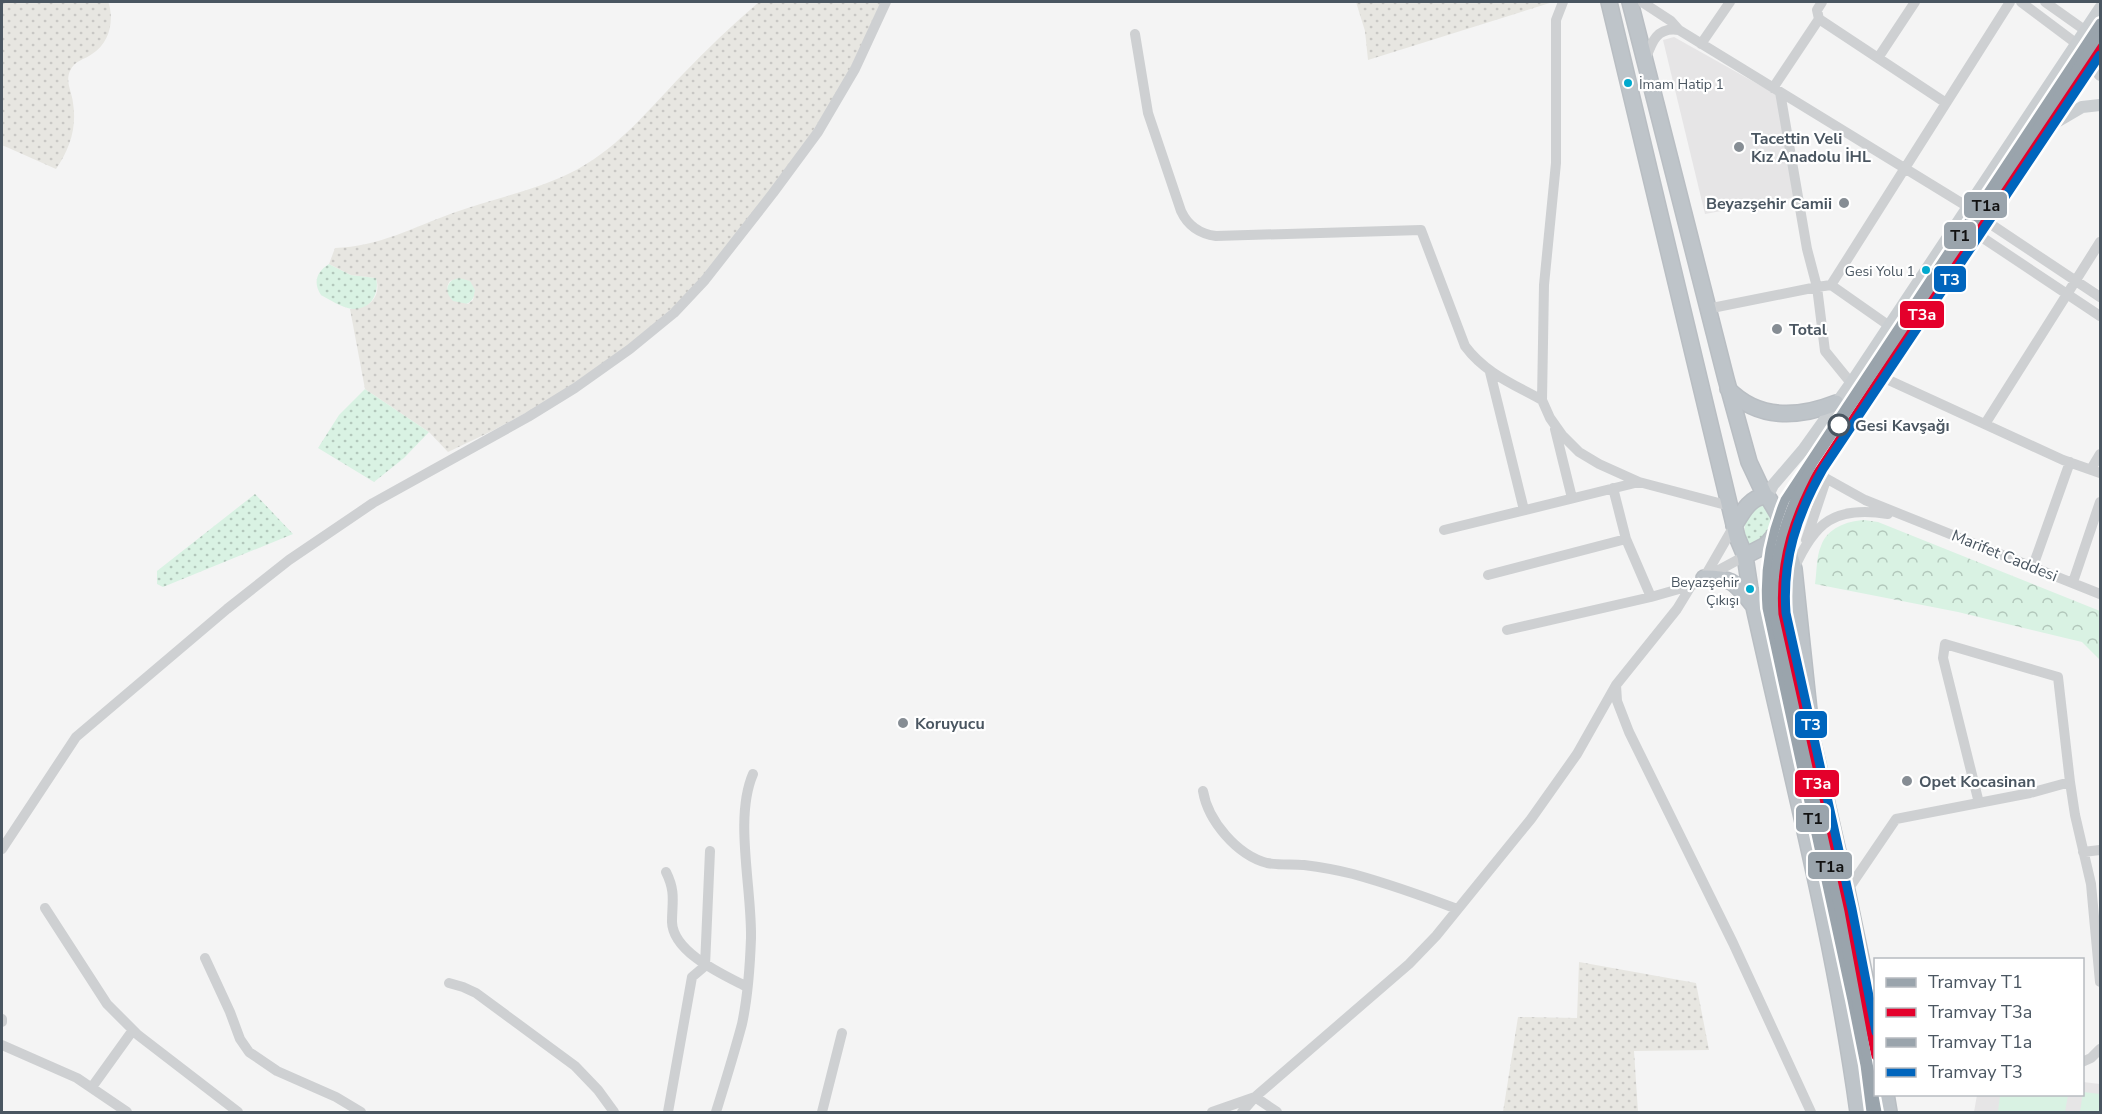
<svg xmlns="http://www.w3.org/2000/svg" width="2102" height="1114" font-family="'Nunito Sans',sans-serif">
<style>
.education{fill:#e6e5e6}
.grass{fill:url(#grass-dots)}
.sand{fill:url(#sand-dots);fill-rule:evenodd}
.park{fill:url(#park-crowns)}
.garden{fill:#d9f2e3}
.lines{fill:none;stroke-linecap:round;stroke-linejoin:round}
.highway-casing{stroke:#b9bec3;stroke-width:18}
.minor{stroke:#ced0d2;stroke-width:10}
.major{stroke:#caced1;stroke-width:12}
.highway{stroke:#bec4c9;stroke-width:15}
.tram-1-casing{stroke:#fff;stroke-width:14}
.tram-2-casing{stroke:#fff;stroke-width:14}
.tram-3-casing{stroke:#fff;stroke-width:14}
.tram-4-casing{stroke:#fff;stroke-width:14}
.tram-1{stroke:#9aa4ac;stroke-width:9}
.tram-2{stroke:#e4002b;stroke-width:9}
.tram-3{stroke:#9aa4ac;stroke-width:9}
.tram-4{stroke:#0065bd;stroke-width:9}
.bus-dot{fill:#00a9ce;stroke:#fff;stroke-width:2}
.poi-dot{fill:#868d94;stroke:#fff;stroke-width:2}
.stop-dot{fill:#fff;stroke:#4a5661;stroke-width:3}
.labels{text-anchor:middle;stroke-width:4.5;stroke-linejoin:round;paint-order:stroke}
.bus-label{font-size:14px;fill:#4a5661;stroke:#fff;text-anchor:end}
.poi-label{font-size:16px;font-weight:bold;fill:#4a5661;stroke:#fff;text-anchor:start}
.stop-label{font-size:16px;font-weight:bold;fill:#4a5661;stroke:#fff;text-anchor:start}
.street-label{font-size:16px;fill:#4a5661;stroke:#fff}
.line-badge{stroke:#fff;stroke-width:2}
.badge-label{font-size:16px;text-anchor:middle;font-weight:bold;fill:#fff}
.pale-badge-label{font-size:16px;text-anchor:middle;font-weight:bold;fill:#111}
</style>
<defs>
<pattern id="grass-dots" width="8" height="8" patternUnits="userSpaceOnUse" patternTransform="scale(1.5)"><rect width="8" height="8" fill="#d9f2e3"/><path d="M2 2h.1M6 6h.1" fill="none" stroke="#b2c7bb" stroke-width="1.8" stroke-linecap="round"/></pattern>
<pattern id="sand-dots" width="8" height="8" patternUnits="userSpaceOnUse" patternTransform="scale(1.5)"><rect width="8" height="8" fill="#e7e6e1"/><path d="M2 2h.1M6 6h.1" fill="none" stroke="#c8c7c4" stroke-width="1.8" stroke-linecap="round"/></pattern>
<pattern id="park-crowns" width="20" height="18" patternUnits="userSpaceOnUse" patternTransform="scale(1.5)"><rect width="20" height="18" fill="#d9f2e3"/><path d="M2 6a3 3 0 1 1 6 0M12 15a3 3 0 1 1 6 0" fill="none" stroke="#b2c7bb"/></pattern>
</defs>
<rect width="100%" height="100%" fill="#f4f4f4"/>
<path class="education" d="M1674,37L1781,97L1797,197L1705,214L1663,40Z
M2083,1082L2100,1084V1112H1974L1977,1095L2082,1094Z"/>
<path class="grass" d="M329,264L351,275L376,278C380,293 370,312 352,309C341,307 330,300 321,295C313,283 316,272 329,264Z
M447 291a14 14 0 1 1 28 0a14 14 0 1 1-28 0Z
M365,389L429,432L404,458L374,482L318,448L339,415Z
M255,494L293,534L163,587L157,584V571Z
M1765,503L1770,509L1775,533L1749,546C1739,529 1746,509 1765,503Z"/>
<path class="sand" d="M2,2H108L109,4C114,23 109,43 92,54C84,60 75,60 70,71C65,82 72,92 73,103C77,127 70,149 56,169L2,145Z
M759,2H881L844,82L800,151L695,287L636,341L544,403L494,430L448,452L429,432L365,389L350,309C369,310 382,296 376,278L351,275L329,264L335,248C378,247 414,227 453,213C494,198 539,190 578,169C621,145 649,109 683,74C707,49 732,25 759,2ZM459,278L470,281L475,290L473,300L468,304L453,301C447,295 445,288 450,281Z
M1356,2H1553L1368,60L1365,31Z
M1579,962L1696,983L1709,1050L1634,1051L1638,1112H1503L1518,1017L1577,1018Z"/>
<path class="park" d="M1864,520L1878,522L2100,611V660L2082,642L1958,612L1815,584C1817,572 1816,557 1821,546C1827,528 1847,521 1864,520Z"/>
<path class="garden" d="M2083,1092L2100,1094V1112H2080Z
M2000,1095H2068L2065,1112H1998Z"/>
<g class="lines">
<defs>
<path id="highway" d="M1609,2L1737,537L1745,556L1750,589C1788,763 1834,936 1858,1112
M1630,2L1726,379L1749,462L1765,496L1769,499L1778,514L1794,569L1812,739L1847,891L1876,1030
M1728,389C1758,420 1798,418 1836,403
M1734,526C1742,513 1749,498 1765,496
M1745,556L1766,545L1782,526
M1704,578C1734,578 1734,582 1753,605
M1886,1094L1889,1112"/>
</defs>
<use href="#highway" class="highway-casing"/>
<path class="minor" d="M1563,2L1556,20V163L1544,285L1542,400L1550,418L1562,435L1579,452L1599,464L1639,482L1730,506
M1642,2L1671,21L1679,30L1968,207
M2021,2L2077,44
M2045,2L2086,31
M1819,19L1817,10L1822,2
M1135,34L1148,113L1181,211C1188,226 1200,234 1216,236L1421,230L1465,346C1485,373 1513,384 1542,400
M1701,44L1730,2
M1878,58L1915,2
M1645,61C1651,44 1656,26 1679,30
M1773,88L1819,19L1946,103
M1780,92L1807,249L1817,287L1831,285L1888,325
M1986,221L2100,297
M1977,234L2100,316
M1831,285L2010,2
M1707,309L1817,287L1825,351L1851,383
M1490,372L1524,510
M1882,377L2063,460L2100,473
M1985,424L2100,242
M1555,429L1572,498
M2091,469L2100,454
M1820,475L1865,500L2100,594
M1444,530L1639,482
M1626,539L1651,597
M1806,540L1826,480
M2033,566L2070,462
M1794,569C1815,521 1835,506 1888,514
M1488,575L1626,539L1613,488
M1706,577L1745,556
M1704,578L1734,526
M2073,582L2100,502
M1507,630L1651,597L1693,585
M1616,685L1617,701L1629,732L1733,943L1811,1112
M1203,791C1208,821 1237,855 1267,863C1279,865 1292,864 1304,865C1320,867 1337,870 1353,874C1389,884 1423,896 1457,909
M1979,803L1943,658L1945,644L2058,677L2070,782
M2,849L76,737L227,609L289,560L373,503L528,417L575,388L630,349L674,313L705,280L773,193L818,132L855,69L886,2
M2083,852L2100,850
M666,872C676,892 672,902 672,922C673,953 724,975 747,987
M1847,891L1896,819L2030,793L2070,782L2075,815L2091,884L2100,982
M45,908L107,1004L138,1035L238,1112
M205,958L230,1012L240,1039L249,1052L277,1071L336,1097L361,1112
M449,983L463,987L476,993L575,1066L598,1090L614,1112
M2,1022V1019
M2,1045L77,1078L127,1112
M2082,1062L2091,1058L2100,1049
M92,1087L133,1030
M668,1112L692,977L705,966L710,851
M716,1112C725,1083 734,1054 742,1024C748,996 750,966 751,938C752,888 734,818 753,774
M822,1112L842,1033
M1212,1112L1255,1097L1277,1112
M1242,1112L1255,1097L1409,964L1436,936L1531,819L1577,754L1616,685L1677,609L1691,586"/>
<path class="major" d="M2077,44L2100,75
M2053,124L2082,107L2100,105
M1767,497L1773,485L1803,450L1851,383L2100,8
M1787,543L1814,485L1833,454L2100,49"/>
<use href="#highway" class="highway"/>
<defs>
<path id="tram-1" d="M1871,1112L1865,1065L1852,1000L1767,608C1764,570 1770,536 1785,500L2100,23"/>
<path id="tram-2" d="M1876,1056L1779,606C1776,571 1782,539 1796,506L2100,44"/>
<path id="tram-3" d="M1877,1112L1840,912L1774,615C1770,559 1786,512 1813,463L2100,34"/>
<path id="tram-4" d="M1876,1032L1852,909L1786,613C1782,560 1797,515 1823,469L2100,55"/>
</defs>
<use href="#tram-1" class="tram-1-casing"/>
<use href="#tram-2" class="tram-2-casing"/>
<use href="#tram-3" class="tram-3-casing"/>
<use href="#tram-4" class="tram-4-casing"/>
<use href="#tram-1" class="tram-1"/>
<use href="#tram-2" class="tram-2"/>
<use href="#tram-3" class="tram-3"/>
<use href="#tram-4" class="tram-4"/>
</g>
<g class="bus-dot">
<circle cx="1628" cy="83" r="5"/>
<circle cx="1926" cy="270" r="5"/>
<circle cx="1750" cy="589" r="5"/>
</g>
<g class="poi-dot">
<circle cx="1739" cy="147" r="6"/>
<circle cx="1844" cy="203" r="6"/>
<circle cx="1777" cy="329" r="6"/>
<circle cx="903" cy="723" r="6"/>
<circle cx="1907" cy="781" r="6"/>
</g>
<circle class="stop-dot" cx="1839" cy="425" r="10"/>
<g class="labels">
<g class="bus-label">
<text x="1639" y="89" text-anchor="start">İmam Hatip 1</text>
<text x="1915" y="276">Gesi Yolu 1</text>
<text x="1739" y="587">Beyazşehir<tspan x="1739" dy="18">Çıkışı</tspan></text>
</g>
<g class="poi-label">
<text x="1751" y="144">Tacettin Veli<tspan x="1751" dy="18">Kız Anadolu İHL</tspan></text>
<text x="1832" y="209" text-anchor="end">Beyazşehir Camii</text>
<text x="1789" y="335">Total</text>
<text x="915" y="729">Koruyucu</text>
<text x="1919" y="787">Opet Kocasinan</text>
</g>
<g class="stop-label">
<text x="1855" y="431">Gesi Kavşağı</text>
</g>
<g class="street-label">
<text transform="translate(2005 555) rotate(22)" y="6">Marifet Caddesi</text>
</g>
</g>
<g class="line-badge">
<rect x="1963" y="191" width="45" height="28" rx="6" fill="#9aa4ac"/>
<rect x="1943" y="221" width="34" height="29" rx="6" fill="#9aa4ac"/>
<rect x="1933" y="265" width="34" height="28" rx="6" fill="#0065bd"/>
<rect x="1899" y="300" width="46" height="29" rx="6" fill="#e4002b"/>
<rect x="1794" y="710" width="34" height="29" rx="6" fill="#0065bd"/>
<rect x="1794" y="769" width="46" height="29" rx="6" fill="#e4002b"/>
<rect x="1795" y="804" width="35" height="29" rx="6" fill="#9aa4ac"/>
<rect x="1807" y="851" width="46" height="29" rx="6" fill="#9aa4ac"/>
</g>
<g class="badge-label">
<text x="1950" y="285">T3</text>
<text x="1922" y="320">T3a</text>
<text x="1811" y="730">T3</text>
<text x="1817" y="789">T3a</text>
</g>
<g class="pale-badge-label">
<text x="1986" y="211">T1a</text>
<text x="1960" y="241">T1</text>
<text x="1813" y="824">T1</text>
<text x="1830" y="872">T1a</text>
</g>
<rect width="2102" height="1114" fill="none" stroke="#4a5661" stroke-width="6"/>
<rect x="1874" y="958" width="210" height="138" fill="#ffffff" stroke="#b7bbc0" stroke-width="1.5"/>
<rect x="1886" y="978" width="30" height="9" fill="#9aa4ac" stroke="#b7bbc0" stroke-width="1.5"/>
<text x="1928" y="988" font-size="18" fill="#4a5661">Tramvay T1</text>
<rect x="1886" y="1008" width="30" height="9" fill="#e4002b" stroke="#b7bbc0" stroke-width="1.5"/>
<text x="1928" y="1018" font-size="18" fill="#4a5661">Tramvay T3a</text>
<rect x="1886" y="1038" width="30" height="9" fill="#9aa4ac" stroke="#b7bbc0" stroke-width="1.5"/>
<text x="1928" y="1048" font-size="18" fill="#4a5661">Tramvay T1a</text>
<rect x="1886" y="1068" width="30" height="9" fill="#0065bd" stroke="#b7bbc0" stroke-width="1.5"/>
<text x="1928" y="1078" font-size="18" fill="#4a5661">Tramvay T3</text>
</svg>
